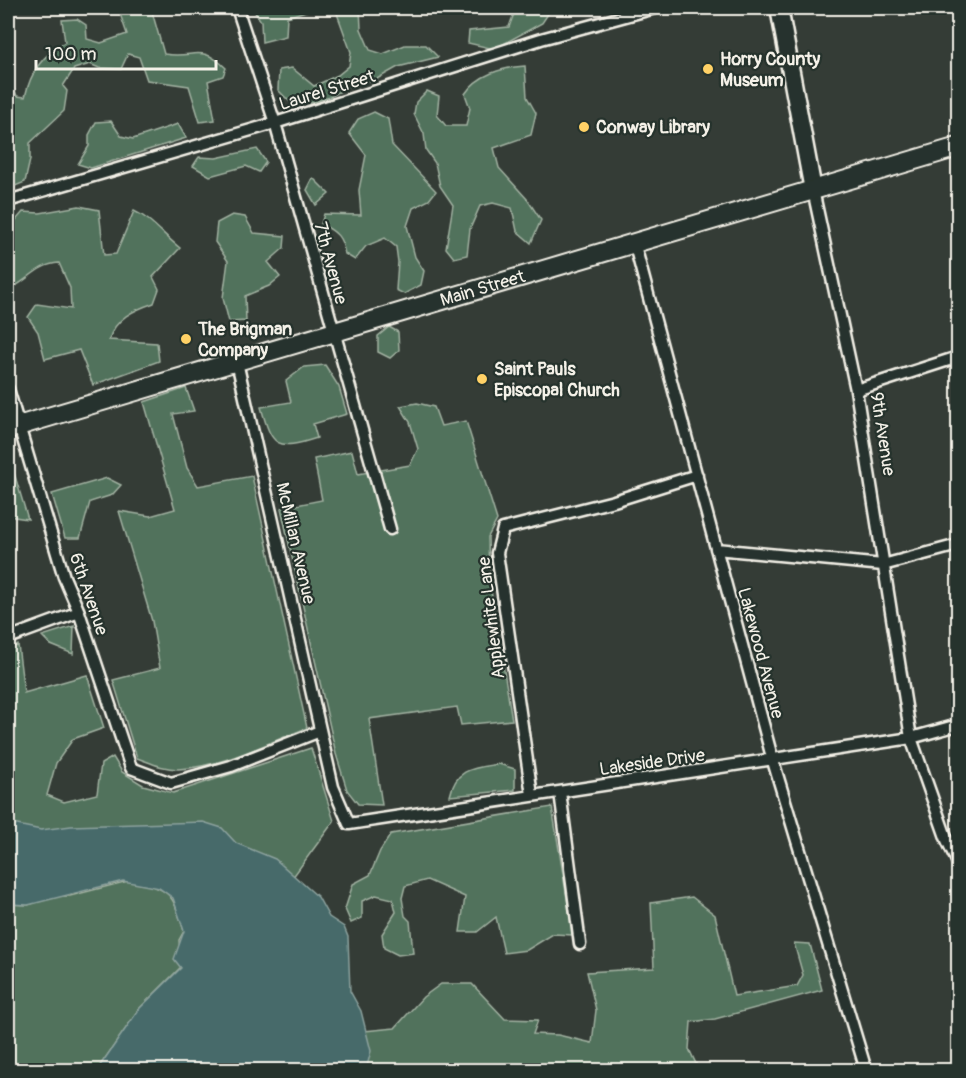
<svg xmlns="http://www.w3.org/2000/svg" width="966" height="1078" font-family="Pangolin,sans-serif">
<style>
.green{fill:#51725c;stroke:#a2b2a2;stroke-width:1.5}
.water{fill:#466b6b;stroke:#8ca19d;stroke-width:1.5}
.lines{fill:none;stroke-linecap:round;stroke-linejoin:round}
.street-casing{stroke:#f4f1e8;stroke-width:15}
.secondary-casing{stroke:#f4f1e8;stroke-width:21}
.primary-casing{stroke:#f4f1e8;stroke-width:22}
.street{stroke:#26332d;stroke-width:10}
.secondary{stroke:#26332d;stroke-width:16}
.primary{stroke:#26332d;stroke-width:18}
.poi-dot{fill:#ffd166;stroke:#26332d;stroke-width:2}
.labels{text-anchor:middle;stroke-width:4.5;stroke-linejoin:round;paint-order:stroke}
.poi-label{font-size:18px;font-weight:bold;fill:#f4f1e8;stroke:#26332d;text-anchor:start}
.street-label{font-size:18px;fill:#f4f1e8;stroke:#26332d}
</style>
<rect width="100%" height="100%" fill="#343c36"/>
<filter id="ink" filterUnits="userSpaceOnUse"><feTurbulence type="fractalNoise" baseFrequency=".0167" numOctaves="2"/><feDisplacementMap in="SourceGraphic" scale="12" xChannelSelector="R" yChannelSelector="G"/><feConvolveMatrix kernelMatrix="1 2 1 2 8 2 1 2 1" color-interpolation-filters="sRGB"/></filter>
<g filter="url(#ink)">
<path class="green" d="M118,8H151L164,54C195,59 200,43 226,68L223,76L208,81L215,120L200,122L189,86L147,80L139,57L128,54L121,69L99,68L90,64L74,69L63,86L67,91L64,111L30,143V160L25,182L8,189V75L17,96L25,97C31,71 42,56 65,42L62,20L77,19L86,25L87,39L101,43L127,34Z
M252,8H315L287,17L286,36L262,42L261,21Z
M335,8H360L361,29L370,50L383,54L405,45H426L438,57L398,67L375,80L354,83L330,97L311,103L289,101L278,90L279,70L292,68L314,86L338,75L349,66L351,52Z
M516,8H552L542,23L494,49L468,43L469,31L509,27Z
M525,66L527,97L536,113L531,135L494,148L499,168L527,199L541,220L531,243L517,231L512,208L493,203L480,206L470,229L467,255L454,258L446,248L453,205L440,186L435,163L426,150L424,134L414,114L416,102L427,91L439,96L437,115L446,126H466L470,108L465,94C477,75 503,67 525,66Z
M374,112L388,119L392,145L436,191L429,200L413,208L407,226L415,257L424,271L421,285L404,294L396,290L398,262L396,247L385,238L366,246L355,260L345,254C342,237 337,232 321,224L324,214L361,215L359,190L366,155L349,133L358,119Z
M111,121L121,136L133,139L178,124L186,138L91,168L78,164L89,146V135L96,122Z
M257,149L266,162L259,172L246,166L210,176L193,166L199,157L216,158Z
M313,178L329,194L316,205L307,190Z
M79,206L99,210L104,255L116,254L134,211C152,219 164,236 180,248L153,277L159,289L154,303C134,310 115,318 109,340L157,343L159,361L93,385L79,350L45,359L38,332L28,317L37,304L71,309L70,288L59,263C37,264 27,282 8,290L10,227L23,212L40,213Z
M232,215L245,217L254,233L285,236L284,248L268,262L280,277L269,286L245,296L246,321L229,322L223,298L228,261L215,242L217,223Z
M389,327L398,332L399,350L390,358L378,352V336Z
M325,365L339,387L347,414L313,424L317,438C276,451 272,447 261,407L291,402L286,381L304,367Z
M186,388L194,411L173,414L187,468L198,486L252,476L307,728C267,743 222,767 178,769C163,769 151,763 137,758L113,680L160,668L152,621L119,511L150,516L175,509L144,402Z
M417,403L434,407L441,426L466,421L497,520L488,537L489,578L512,720L461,725L457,707L369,719L382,805L358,804L347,790L336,754L281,508L322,500L314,459L352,451L358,474L410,465L418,449L410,422L400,406Z
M8,453L28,519L8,516Z
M107,478L121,485L112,495L90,502L80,538H65L52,494Z
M74,626L73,654L51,645L42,636Z
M18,645L24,693L87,675L104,728L73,739L56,763L47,795L64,802L97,794L101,764L113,757L122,772L143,785L173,793L311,748L334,821L290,881L8,840V649Z
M499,764L515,769V790L450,796C456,768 473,768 499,764Z
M552,807L573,935L553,934L527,950L504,953L496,917L477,932H460L465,897L427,880L405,886L402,898L405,916L410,921L413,953L398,955L384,948L382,934L396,912L393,899L376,895L362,901V918L351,923L345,909L353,884L370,875L380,851L391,834Z
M132,880C173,892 171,891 184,931L179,940L181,967L140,1008L97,1070H8V904L28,905L57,896H70Z
M692,897L715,915L734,996L797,986L803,975L794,943L810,944L822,990L715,1019L691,1022L689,1049L699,1070H349L364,1031L395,1028L423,997L441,984H472L505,1019L538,1020L533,1034L558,1035L592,1043L596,1010L587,972L654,968L651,903Z"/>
<path class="water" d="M203,822L222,828L236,843L275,859L318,897L329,917L344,927L348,937L350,991L361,1011L371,1051L366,1070H97L140,1008L181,968L174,959L184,931L173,898L159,888L123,881L28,905L8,904V823L41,830L71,826Z"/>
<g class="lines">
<defs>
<path id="street" d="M237,8L275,123L390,529
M813,190L856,390L911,738L947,840L958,863
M8,201L275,123L541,39L655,8
M634,242L773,761L866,1070
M237,362L333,787L349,824L911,738L958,725
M8,389L64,577L79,612L131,768L171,783L231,766L320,731
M856,390L958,357
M716,549L883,565L958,545
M8,638L79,612
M560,792L580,944
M532,795L497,553L503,529L614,501L697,475"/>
<path id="secondary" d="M779,8L813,190"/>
<g id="primary">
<path id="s1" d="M8,429L958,147"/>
</g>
</defs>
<use href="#street" class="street-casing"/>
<use href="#secondary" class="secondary-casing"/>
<use href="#primary" class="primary-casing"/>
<use href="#street" class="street"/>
<use href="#secondary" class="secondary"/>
<use href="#primary" class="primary"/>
</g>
</g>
<g class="poi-dot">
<circle cx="708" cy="69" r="6"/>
<circle cx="584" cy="127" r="6"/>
<circle cx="186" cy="339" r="6"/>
<circle cx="482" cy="379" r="6"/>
</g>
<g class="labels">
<g class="poi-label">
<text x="720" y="65">Horry County<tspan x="720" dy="21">Museum</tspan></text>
<text x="596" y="133">Conway Library</text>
<text x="198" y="335">The Brigman<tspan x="198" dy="21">Company</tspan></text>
<text x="494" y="375">Saint Pauls<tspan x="494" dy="21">Episcopal Church</tspan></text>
</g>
<g class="street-label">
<text transform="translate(327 90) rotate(-17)" y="6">Laurel Street</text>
<text transform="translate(331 263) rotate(75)" y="6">7th Avenue</text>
<text dy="6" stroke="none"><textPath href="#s1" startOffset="495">Main Street</textPath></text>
<text transform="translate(883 434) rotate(81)" y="6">9th Avenue</text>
<text transform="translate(296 543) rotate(77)" y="6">McMillan Avenue</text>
<text transform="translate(89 594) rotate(71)" y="6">6th Avenue</text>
<text transform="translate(491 618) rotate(-97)" y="6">Applewhite Lane</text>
<text transform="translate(761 653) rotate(75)" y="6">Lakewood Avenue</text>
<text transform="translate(652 762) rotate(-8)" y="6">Lakeside Drive</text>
</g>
</g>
<rect width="966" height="1078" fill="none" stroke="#26332d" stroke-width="30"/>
<rect x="15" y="15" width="936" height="1048" fill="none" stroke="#f4f1e8" stroke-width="2" filter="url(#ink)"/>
<path d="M36 60v9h180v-9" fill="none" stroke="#f4f1e8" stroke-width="3"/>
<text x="45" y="60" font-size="18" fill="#f4f1e8" stroke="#26332d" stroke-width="4.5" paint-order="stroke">100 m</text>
</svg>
